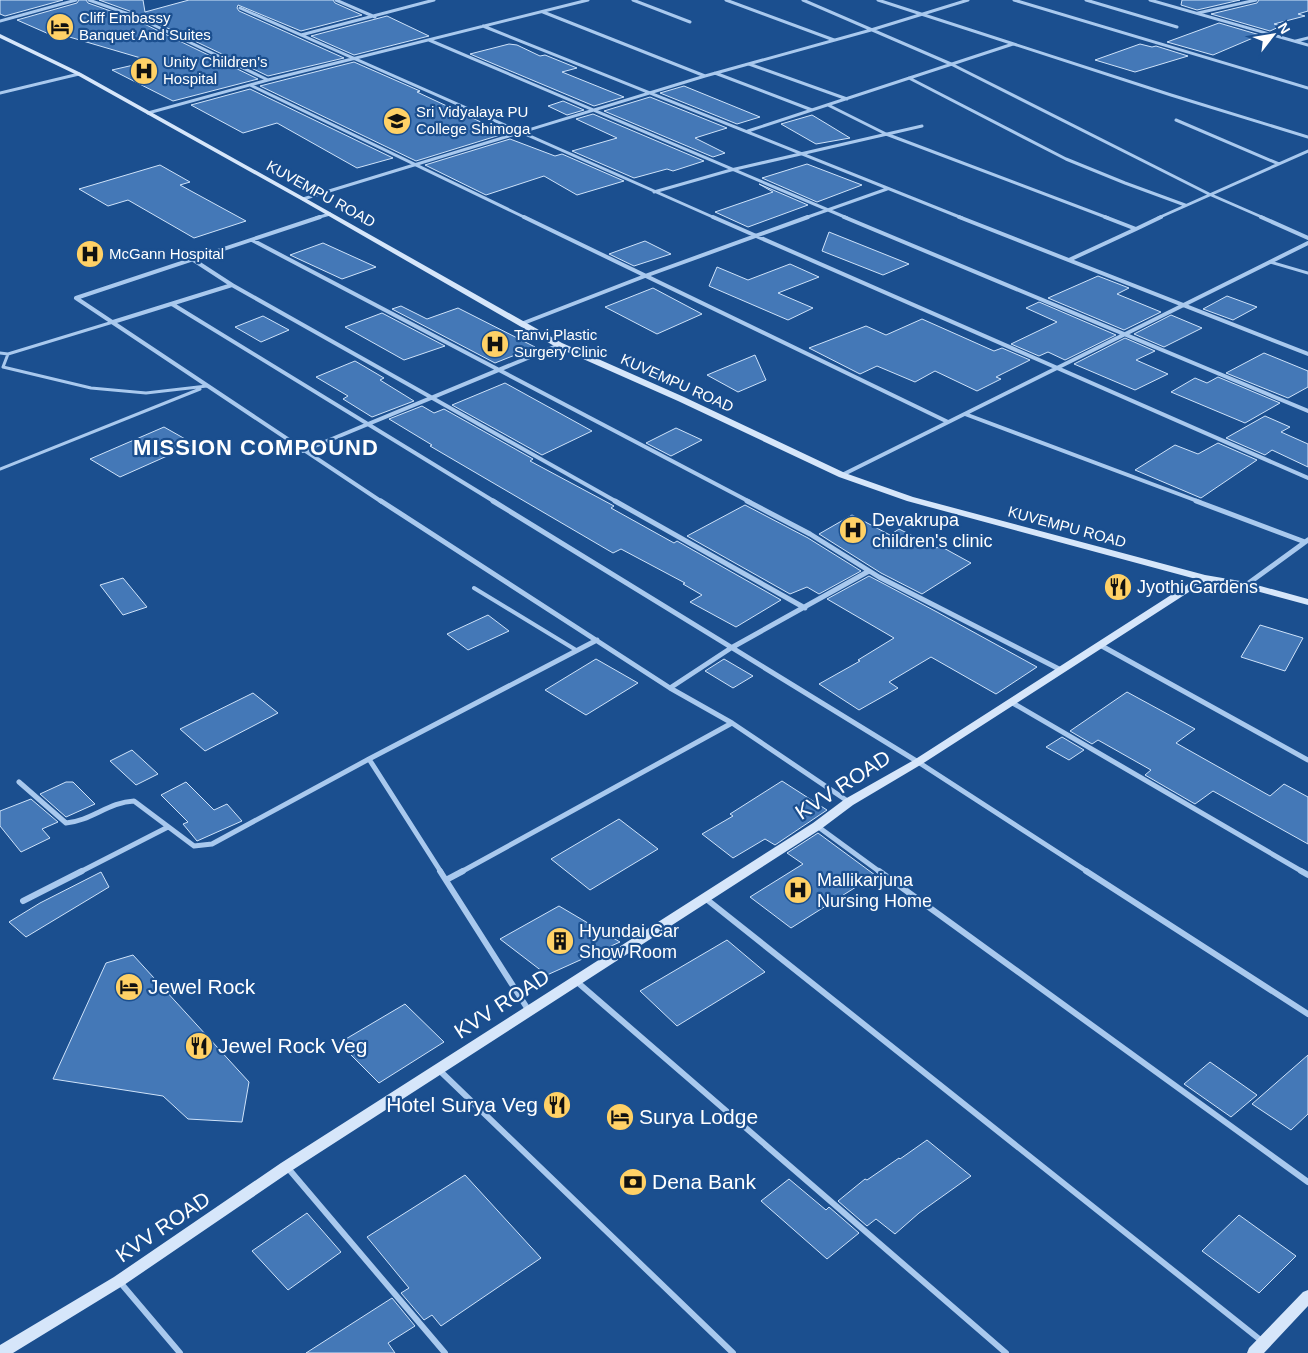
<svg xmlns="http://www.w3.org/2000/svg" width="1308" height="1353" font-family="Helvetica,sans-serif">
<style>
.building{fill:#4478b7;stroke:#cfe3fa}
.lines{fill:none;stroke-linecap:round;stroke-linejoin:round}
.lane-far1{stroke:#a9c9ee;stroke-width:3}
.lane{stroke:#a9c9ee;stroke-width:4}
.street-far3{stroke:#a9c9ee;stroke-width:3}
.street-far2{stroke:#a9c9ee;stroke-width:4}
.street-far1{stroke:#a9c9ee;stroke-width:5}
.street{stroke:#a9c9ee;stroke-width:6}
.secondary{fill:#d6e6fa;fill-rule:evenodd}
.labels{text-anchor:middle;stroke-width:4.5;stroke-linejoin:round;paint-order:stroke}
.far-poi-label{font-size:15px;fill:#fff;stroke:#1b4f8f;text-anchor:start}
.far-street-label{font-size:15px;fill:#fff;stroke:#1b4f8f}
.poi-label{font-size:18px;fill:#fff;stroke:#1b4f8f;text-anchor:start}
.near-street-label{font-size:21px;fill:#fff;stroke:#1b4f8f}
.near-poi-label{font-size:21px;fill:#fff;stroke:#1b4f8f;text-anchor:start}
.district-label{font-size:22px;font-weight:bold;letter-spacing:1px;fill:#fff;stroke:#1b4f8f}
</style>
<rect width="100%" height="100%" fill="#1b4f8f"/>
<path class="building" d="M0,0H63L5,16L0,14Z
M79,0H86L88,3L136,20L258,79L173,101L112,70L151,61L66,36L58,38L17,20L77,3Z
M99,0H143L145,12L189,0H333L335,3L362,15L301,31L238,5L237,8L239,11L344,58L268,76L138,14Z
M1182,0H1240L1197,10L1181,5Z
M1259,0H1308V11L1298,14L1305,16L1274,24L1281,26L1270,31L1211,14L1257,3Z
M387,16L429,36L354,55L311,36Z
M1219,23L1260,35L1213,55L1167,42Z
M509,44L517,45L540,56L545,55L577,68L562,72L624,97L594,106L470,54Z
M1140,44L1152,47L1156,46L1188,56L1135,72L1095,60Z
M354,62L420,91L417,92L500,131L494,133L500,135L416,161L260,86Z
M684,86L760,117L737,124L660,93Z
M250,89L393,158L357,168L277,123L243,133L191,105Z
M650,97L727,128L695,138L725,153L713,157L604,111Z
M563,101L584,110L567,115L548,106Z
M593,114L704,161L673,171L667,169L634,178L572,151L617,138L576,119Z
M812,115L827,124L850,138L816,144L781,124Z
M510,139L555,156L562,154L624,181L577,195L544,176L486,195L425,165Z
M807,164L862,185L817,202L762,178Z
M160,165L190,182L180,185L246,221L194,238L128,200L108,206L79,189Z
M759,184L808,205L748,227L715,212L773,192Z
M829,232L909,264L883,275L822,251Z
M645,241L671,254L634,266L609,254Z
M323,243L376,267L342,279L290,255Z
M790,264L819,277L778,293L813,308L788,320L709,286L717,267L748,280Z
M1098,276L1129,288L1117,294L1161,312L1124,330L1048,298Z
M653,288L702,314L657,334L605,307Z
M1227,296L1257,307L1233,320L1203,309Z
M1039,302L1116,335L1065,360L1048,352L1039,356L1011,344L1057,322L1026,308Z
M401,306L427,319L458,308L535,347L495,363L392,309Z
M382,313L445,346L404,360L345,327Z
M1171,315L1202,328L1164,347L1134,334Z
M263,316L289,330L261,342L235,327Z
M922,319L994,351L1002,348L1030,360L996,377L1001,379L977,391L935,371L915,382L877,366L860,374L809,348L866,326L886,335Z
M1125,338L1155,351L1136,360L1168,374L1135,390L1074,364Z
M1264,353L1308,371V387L1288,398L1226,373Z
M755,355L766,380L738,392L707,375Z
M355,361L384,378L380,380L414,401L372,417L343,399L348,396L316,377Z
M1218,377L1280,403L1245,423L1171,392L1195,378L1207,383Z
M505,383L592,431L542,455L452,405Z
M422,406L434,413L444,409L533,459L530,461L614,506L611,508L674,543L677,541L781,600L736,627L690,602L702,595L683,584L685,583L621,549L613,553L430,446L432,445L389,419Z
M1265,416L1290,427L1281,432L1308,444V467L1272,450L1265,455L1226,438Z
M164,427L194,444L120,477L90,459Z
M676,428L702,440L671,456L646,443Z
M1218,443L1257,460L1201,498L1135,470L1175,445L1198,454Z
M745,505L808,538L861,571L819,594L807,587L790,594L687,536Z
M852,515L890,535L899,529L937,548L940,546L971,563L922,594L881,573L819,534Z
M869,576L937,612L1037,667L996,694L931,657L889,682L898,688L859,710L819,684L860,661L858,660L894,638L827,599Z
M123,578L147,607L123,615L100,585Z
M488,615L509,631L468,650L447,634Z
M1260,625L1303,638L1285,671L1241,657Z
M596,659L638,683L586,715L545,690Z
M724,659L753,676L733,688L705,671Z
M1127,692L1195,729L1176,743L1270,796L1284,784L1308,797V844L1213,791L1195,804L1145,775L1151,770L1098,740L1092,744L1070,731Z
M253,693L278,713L205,751L180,729Z
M1062,737L1084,750L1069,760L1046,747Z
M132,750L158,774L136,785L110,761Z
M782,781L827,810L775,845L765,839L733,858L702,834L733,816L730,814Z
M66,782H73L95,804L66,817L40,794Z
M186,782L214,810L227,804L242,821L197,841L183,824L188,822L161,795Z
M31,799L58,822L42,829L50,838L21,852L0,826V811Z
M619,819L658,849L590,890L551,859Z
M818,833L875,875L791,928L750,897L803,864L787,853Z
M101,872L109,887L26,937L9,922L40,903Z
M559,906L620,942L547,975L500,939Z
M727,940L765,972L677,1026L640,991Z
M133,955L249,1082L242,1122L188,1119L163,1096L53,1079L106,963Z
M405,1004L444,1042L379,1083L339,1043Z
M1308,1055V1114L1291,1130L1252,1104Z
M1210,1062L1257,1095L1231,1117L1184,1084Z
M927,1140L971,1176L919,1213L895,1234L876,1219L867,1226L838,1201L865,1179L867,1180L899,1158L900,1159Z
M465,1175L541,1258L441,1326L432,1315L424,1320L401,1293L409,1288L367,1237Z
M789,1179L826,1210L829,1207L859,1233L827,1259L761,1201Z
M307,1213L341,1252L288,1290L252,1251Z
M1239,1215L1296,1256L1259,1293L1202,1251Z
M392,1298L415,1326L388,1343L395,1353H306Z"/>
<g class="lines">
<path class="lane-far1" d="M1270,262L1308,273
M113,322L8,354L3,367L91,388L146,393L207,386
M0,353L8,354
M0,469L200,389"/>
<path class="lane" d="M474,588L576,650"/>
<path class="street-far3" d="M89,0L137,17L268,80
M336,0L375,17
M633,0L690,22
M726,0L834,40
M803,0L951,64L1209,194L1264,218
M878,0L1171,95L1308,137
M1014,0L1308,88
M1086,0L1177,27
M1150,0L1308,45
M240,8L715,218
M543,12L705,76
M1198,13L1256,0
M0,21L76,0
M483,26L962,218
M301,35L434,0
M429,40L847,218
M1296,41L1308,38
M749,64L847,99
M715,73L812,110
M909,78L1066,159L1125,183L1185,205
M250,85L526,218
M0,93L79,74
M828,105L886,134L1108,218
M148,113L268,80L588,0
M1176,120L1279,164
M748,131L1013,44
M654,192L731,170L922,126
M303,199L705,76L871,30L968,0
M316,218L330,214
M805,218L887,189
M1158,218L1308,151"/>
<path class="street-far2" d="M524,217L948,422
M713,217L1308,478
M844,217L1308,411
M959,217L1308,354
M1261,217L1308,238
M1136,229L1161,217
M252,240L750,502
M192,259L232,285L617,502
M1069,260L1136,229L1105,217
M76,298L382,502
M76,298L320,217
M172,304L495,502
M113,322L232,285
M521,324L645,276L808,217
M965,414L1200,502
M303,451L559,345
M842,475L1308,243"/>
<path class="street-far1" d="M381,501L670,688L732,723L849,802
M493,501L918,762L1088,872
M615,501L805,608
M747,501L810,534L879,577L1061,670
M1196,501L1305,542
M1246,585L1308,540
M1100,645L1308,760
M670,688L731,648L869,571
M1011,702L1303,872
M369,759L441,872
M19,782L66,823C91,821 109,802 134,801L194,846L212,844L369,759L597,640
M817,826L880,872
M80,872L168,827
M461,872L732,723"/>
<path class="street" d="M440,871L529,1011
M879,871L1308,1182
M1086,871L1308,1014
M1301,871L1308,875
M446,880L463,871
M705,898L1263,1342
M23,901L82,871
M576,981L1006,1353
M438,1069L733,1353
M287,1167L445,1353
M119,1281L180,1353"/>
<path class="secondary" d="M0,34L81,73L305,198L562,343L684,397L845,473L913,497L1205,575L1246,582L1308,599V605L1245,588L1206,581L922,764L853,805L821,829L291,1171L124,1285L13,1353H0V1345L114,1277L281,1163L813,823L845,799L914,760L1196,579L907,501L839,477L678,401L556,347L301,200L77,75L0,38Z
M1308,1290V1306L1264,1353H1247L1249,1348L1303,1292Z"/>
</g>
<defs>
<symbol id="hotel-disc" viewBox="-11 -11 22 22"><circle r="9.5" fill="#ffd166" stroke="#1b4f8f"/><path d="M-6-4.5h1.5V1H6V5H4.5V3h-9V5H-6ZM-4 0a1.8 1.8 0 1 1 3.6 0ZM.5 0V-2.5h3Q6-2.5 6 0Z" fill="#111"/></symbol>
<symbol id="hospital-disc" viewBox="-11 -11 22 22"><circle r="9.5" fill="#ffd166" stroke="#1b4f8f"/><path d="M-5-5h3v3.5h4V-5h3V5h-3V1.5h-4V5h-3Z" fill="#111"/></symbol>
<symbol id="university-disc" viewBox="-11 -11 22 22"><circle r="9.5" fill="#ffd166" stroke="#1b4f8f"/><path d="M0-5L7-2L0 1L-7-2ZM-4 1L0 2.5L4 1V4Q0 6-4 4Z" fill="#111"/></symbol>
<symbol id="restaurant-disc" viewBox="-11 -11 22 22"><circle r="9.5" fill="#ffd166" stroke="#1b4f8f"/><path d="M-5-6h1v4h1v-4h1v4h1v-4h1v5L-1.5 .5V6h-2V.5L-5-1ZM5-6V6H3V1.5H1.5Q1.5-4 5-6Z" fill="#111"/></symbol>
<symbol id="building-disc" viewBox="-11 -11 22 22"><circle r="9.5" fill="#ffd166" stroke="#1b4f8f"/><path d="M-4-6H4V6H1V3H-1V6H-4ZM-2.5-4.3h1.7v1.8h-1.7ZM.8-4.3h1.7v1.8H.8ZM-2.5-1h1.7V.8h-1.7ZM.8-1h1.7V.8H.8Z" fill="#111"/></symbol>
<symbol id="bank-disc" viewBox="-11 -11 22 22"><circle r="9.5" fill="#ffd166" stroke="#1b4f8f"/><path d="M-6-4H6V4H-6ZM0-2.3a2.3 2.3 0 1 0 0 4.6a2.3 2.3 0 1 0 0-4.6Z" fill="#111"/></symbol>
</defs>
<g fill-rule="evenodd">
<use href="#hotel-disc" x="44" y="11" width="32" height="32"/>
<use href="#hospital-disc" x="128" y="55" width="32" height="32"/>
<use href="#university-disc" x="381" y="105" width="32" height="32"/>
<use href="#hospital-disc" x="74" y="238" width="32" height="32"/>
<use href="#hospital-disc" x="479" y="328" width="32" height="32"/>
<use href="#hospital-disc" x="837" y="514" width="32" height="32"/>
<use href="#restaurant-disc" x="1102" y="571" width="32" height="32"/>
<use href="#hospital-disc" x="782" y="874" width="32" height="32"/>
<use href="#building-disc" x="544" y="925" width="32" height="32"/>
<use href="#hotel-disc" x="113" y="971" width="32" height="32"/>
<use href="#restaurant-disc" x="183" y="1030" width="32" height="32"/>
<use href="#restaurant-disc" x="541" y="1089" width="32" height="32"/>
<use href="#hotel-disc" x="604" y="1101" width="32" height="32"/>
<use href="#bank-disc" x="617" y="1166" width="32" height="32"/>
</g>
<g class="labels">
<g class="far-poi-label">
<text x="79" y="23">Cliff Embassy<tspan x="79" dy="17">Banquet And Suites</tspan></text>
<text x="163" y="67">Unity Children's<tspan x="163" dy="17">Hospital</tspan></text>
<text x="416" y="117">Sri Vidyalaya PU<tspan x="416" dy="17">College Shimoga</tspan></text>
<text x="109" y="259">McGann Hospital</text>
<text x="514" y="340">Tanvi Plastic<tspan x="514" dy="17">Surgery Clinic</tspan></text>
</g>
<g class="far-street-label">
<text transform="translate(321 194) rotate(29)" y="5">KUVEMPU ROAD</text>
<text transform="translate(677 383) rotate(24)" y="5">KUVEMPU ROAD</text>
<text transform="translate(1067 527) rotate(15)" y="5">KUVEMPU ROAD</text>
</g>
<g class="poi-label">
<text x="872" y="526">Devakrupa<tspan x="872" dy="21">children's clinic</tspan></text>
<text x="1137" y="593">Jyothi Gardens</text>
<text x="817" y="886">Mallikarjuna<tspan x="817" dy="21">Nursing Home</tspan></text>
<text x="579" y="937">Hyundai Car<tspan x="579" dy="21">Show Room</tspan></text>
</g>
<g class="near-street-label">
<text transform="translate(843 785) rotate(-33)" y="7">KVV ROAD</text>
<text transform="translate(502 1004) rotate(-33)" y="7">KVV ROAD</text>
<text transform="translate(163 1227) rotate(-34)" y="7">KVV ROAD</text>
</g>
<g class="near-poi-label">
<text x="148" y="994">Jewel Rock</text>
<text x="218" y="1053">Jewel Rock Veg</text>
<text x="538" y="1112" text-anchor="end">Hotel Surya Veg</text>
<text x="639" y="1124">Surya Lodge</text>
<text x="652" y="1189">Dena Bank</text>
</g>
<g class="district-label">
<text x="256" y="455">MISSION COMPOUND</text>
</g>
</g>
<g transform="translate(1273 35) rotate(59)" stroke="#1b4f8f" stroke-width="4" paint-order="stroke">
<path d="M0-4L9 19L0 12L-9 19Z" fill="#ffffff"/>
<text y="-8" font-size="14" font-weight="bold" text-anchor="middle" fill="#ffffff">N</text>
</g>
</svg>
